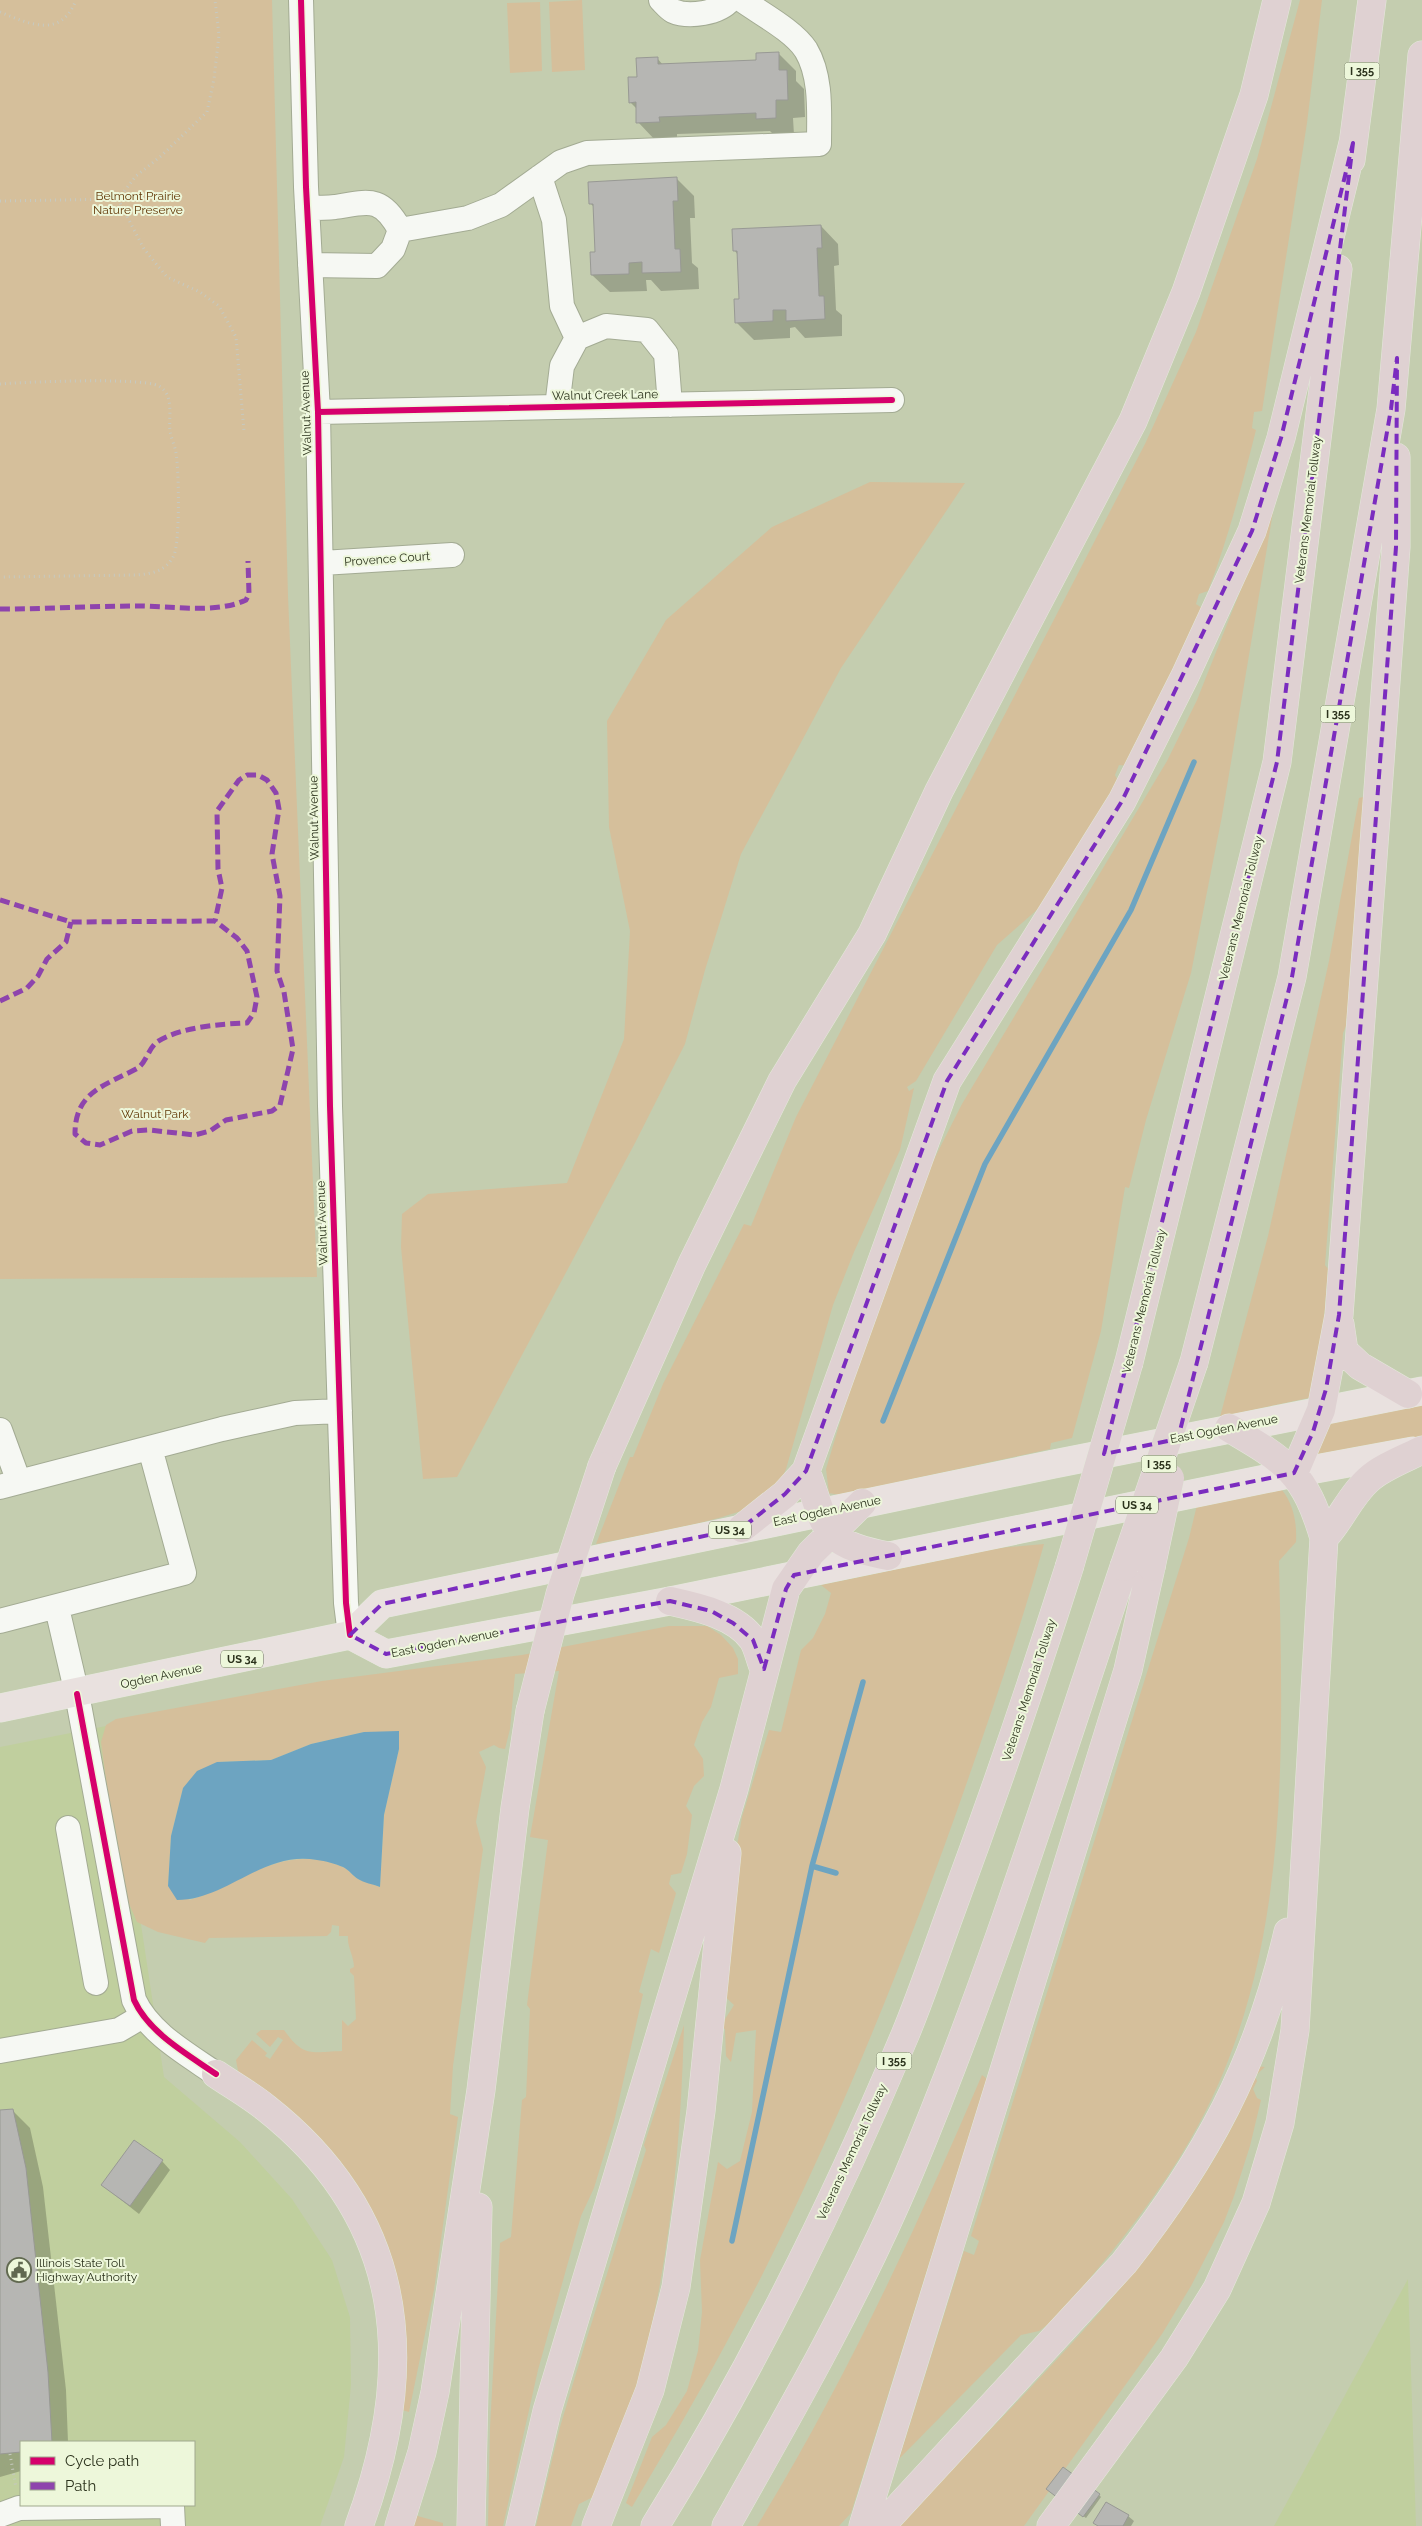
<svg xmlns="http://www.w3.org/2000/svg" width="1422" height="2526" font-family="Raleway,sans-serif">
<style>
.built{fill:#c0cf9e;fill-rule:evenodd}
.green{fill:#d5bf9b;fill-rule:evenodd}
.water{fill:#6da4c1}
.shadow{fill:#0003}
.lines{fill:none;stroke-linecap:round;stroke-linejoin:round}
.stream{stroke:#6da4c1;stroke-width:5.5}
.building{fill:#b6b6b3;stroke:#989994}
.minor-casing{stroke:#a3ab93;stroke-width:26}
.major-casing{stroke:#e4e8db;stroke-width:29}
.highway-casing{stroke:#e4e8db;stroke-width:29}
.path{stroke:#c6c9c0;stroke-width:3;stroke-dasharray:1 4;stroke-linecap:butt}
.minor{stroke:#f6f8f3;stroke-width:24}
.major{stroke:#e9e1df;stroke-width:28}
.highway{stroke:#dfd1d2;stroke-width:28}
.highway-bridge-casing{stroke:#e4e8db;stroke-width:29;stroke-linecap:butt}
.highway-bridge{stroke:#dfd1d2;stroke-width:28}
.quiet{stroke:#8e44ad;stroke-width:5;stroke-dasharray:10 5;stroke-linecap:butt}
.cycleway-casing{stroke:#edf7da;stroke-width:9}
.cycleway{stroke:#d6006c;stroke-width:6}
.marked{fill:none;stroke:#7b2cbf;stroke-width:4;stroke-dasharray:10 6;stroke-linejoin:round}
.labels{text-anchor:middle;stroke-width:4;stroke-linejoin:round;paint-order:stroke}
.shield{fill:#edf7da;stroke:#666e56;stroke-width:1}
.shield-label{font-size:11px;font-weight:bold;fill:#2c331d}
.park-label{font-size:12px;fill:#623706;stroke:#edf7da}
.street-label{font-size:12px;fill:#2c331d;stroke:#edf7da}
.poi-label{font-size:12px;fill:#2c331d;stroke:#edf7da;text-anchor:start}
</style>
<rect width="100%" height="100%" fill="#c4cdaf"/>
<path class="built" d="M111,1725L164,2077L240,2142L292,2199L332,2260L350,2317L351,2385L344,2457L320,2526H0V1747ZM21,2442H194V2505H21Z
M1408,2279L1416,2526H1274Z"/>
<path class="green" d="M0,0H272L288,596L317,1277L0,1279Z
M582,0L585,70L552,72L549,2Z
M1300,0H1322L1307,123L1262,411L1254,412L1252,428L1256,430C1242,485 1228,539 1208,591L1199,594L1196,604L1202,608L1129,766L1119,765L1115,775L1119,783L1047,901L997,945L916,1081L907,1087L909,1091L914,1088L900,1150L854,1252L833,1305L786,1469C783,1475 781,1485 777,1491C755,1518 634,1536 596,1544L630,1457H633L663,1384L744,1224L751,1226L796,1117L1145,444L1196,332L1257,159Z
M540,2L542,71L510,73L507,3Z
M870,482L965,483L841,668L741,854L705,970L685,1044L635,1143L457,1477L423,1479L401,1247L402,1214L428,1194L567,1183L624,1039L630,931L609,827L607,721L666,620L772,527Z
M1274,506L1222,816L1191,973L1146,1120L1129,1188L1125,1187L1101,1331L1072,1438L1051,1443L1050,1449L840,1495L829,1493L826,1469L844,1409L865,1340L917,1193L962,1104L1167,761L1197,700Z
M1367,796L1346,1026L1343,1033L1325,1265L1328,1269L1319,1384L1313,1397L1220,1417L1268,1236L1329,961L1359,798Z
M1422,1402V1436L1307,1459L1330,1421Z
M1282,1490C1294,1505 1297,1524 1296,1542L1279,1561C1283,1757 1292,1964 1190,2140C1153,2204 1105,2260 1058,2317L1039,2331L1021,2335L899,2459L964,2251L974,2255L979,2241L971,2236L1189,1538L1197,1505Z
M1044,1544C1021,1626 994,1705 966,1785C911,1943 849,2098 775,2249C732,2337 682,2423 632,2507L626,2503L652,2437L666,2425L687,2391L698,2351L702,2312L700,2260L718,2162L727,2169L740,2161L752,2112L756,2030L736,2033L731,2062L726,2056L725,2029L720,2027L734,2005L719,1991L726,1910L742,1817L769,1730L781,1732L801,1650L813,1638L825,1614L831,1593L821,1585L998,1548Z
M669,1626H707L721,1635L733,1648L738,1659V1674L719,1678L711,1707L702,1722L694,1745L703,1759L704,1776L694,1786L686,1806L692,1815L687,1854L681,1873L671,1875L669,1884L676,1893L659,1953L651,1949L639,1992L643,1994L614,2122L594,2188L581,2216L538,2370L503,2526H488L490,2428L500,2243L511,2237L522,2100L526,2097L530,2009L527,2005L548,1840L530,1837L559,1671L515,1674L510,1729L505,1749L499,1748L494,1745L479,1752L486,1767L476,1822L483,1849L453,2066L450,2114L458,2117L434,2290L409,2412L402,2410L403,2338L387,2261L239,2076L236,2060L252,2040L267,2053L265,2056L270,2059L283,2040L278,2037L270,2047L256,2034L261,2030H284C304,2058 311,2052 342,2051V2020L348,2026L356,2019L354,1976L350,1972V1969L354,1967C354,1956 347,1947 348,1936H339V1926L332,1925L331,1932L327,1936L209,1938L205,1943L158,1932L137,1922L127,1899L114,1821L111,1816L101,1742L106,1725L116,1719L322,1681L522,1655ZM364,1732L399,1749L384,1815L380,1887C373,1884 364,1882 358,1879C352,1875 348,1869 343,1867C285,1842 242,1882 190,1900L168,1886L171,1836L183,1788L217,1762L271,1760L311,1744Z
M684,2025C681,2139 671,2252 643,2363C631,2408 614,2452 597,2495L579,2504L571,2526H536L560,2427L585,2344L646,2150L644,2145Z
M1257,2066L1265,2067L1255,2076L1257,2081L1253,2089L1257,2098L1261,2100L1250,2146L1234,2196L1224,2222L1191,2286L1162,2334L1024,2526H900C1015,2398 1157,2274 1236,2119C1245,2102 1250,2083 1257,2066Z
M982,2075L987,2079L851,2513L839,2526H757C845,2382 916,2229 982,2075Z
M414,2515L443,2523V2526H410Z"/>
<path class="water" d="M399,1731V1749L384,1815L380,1887C373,1884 364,1883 358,1879C353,1876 349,1870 343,1867C336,1864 325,1861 317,1860C264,1850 227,1900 177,1900L168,1886L171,1836L183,1788L197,1771L217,1762L271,1760L311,1744L364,1732Z"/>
<path class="shadow" d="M778,53L796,71V81L804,89L805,117L793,118L794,135L775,136L770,131L677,134V139L655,140L638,122L637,109L630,102L638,78L657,58L663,65L758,62Z
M677,179L694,196L695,218H690L692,263L698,268L699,289L661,291L651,280H646L647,291L610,292L592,275L596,253L595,208L590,203Z
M821,226L838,244L839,265L834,266L836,310L842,315V336L805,338L795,327L790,328V338L754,340L736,322L741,300L738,255L735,251Z
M12,2110L30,2128L43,2187L66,2390L68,2442H21V2471L0,2477V2111Z
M162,2161L170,2170L139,2214L102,2185Z
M1050,2492L1099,2495L1101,2497L1086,2518Z
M1128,2516L1134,2521L1131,2526H1098L1095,2523Z"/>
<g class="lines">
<path class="stream" d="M883,1421L985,1164L1131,910L1194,762
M812,1866L836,1873
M732,2241L812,1866L863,1682"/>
</g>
<path class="building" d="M779,52V70H787L788,100H776V118L756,119V113L659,117L660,122L636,123V102L629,103L628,77H637L636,58L658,57V64L756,60V53Z
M677,177L678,201H673L675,249H680L681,272L642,273V262L629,263V274L591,275L590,252H595L593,204H589L588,182Z
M821,225L822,248H817L819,296H824L825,319L786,321V310H773V321L735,323L734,299H739L737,251H733L732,229Z
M13,2109L26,2168L48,2372L52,2442H21V2452L0,2454V2110Z
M134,2140L163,2160L130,2206L101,2185Z
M1063,2467L1100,2494L1083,2517L1046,2489Z
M1106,2502L1129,2515L1123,2526H1098L1093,2523Z"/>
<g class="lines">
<defs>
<path id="minor" d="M301,0L306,187L318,412L330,1106L346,1603L350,1635
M661,0C664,3 669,9 673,11C689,18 719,13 730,0
M540,177L554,220L562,306L577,338L562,366L557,407
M307,208C316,208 326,208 335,207C368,202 381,195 400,230L393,249L377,266L310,265
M400,230L468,218L501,205L561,162L587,153L819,144C819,113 822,77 806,50C794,31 760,13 742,0
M577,338L606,326L647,330L666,354L670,405
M318,412L892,400
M322,563L452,555
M0,1430L19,1482
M0,1487L222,1429L295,1413L340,1411
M57,1608L77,1694L134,2000C149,2033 187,2054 216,2074
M0,1621L184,1573L150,1448
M68,1828L96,1983
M0,2051L119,2030L141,2017
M0,2515L19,2508L172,2506L173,2526"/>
<path id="major" d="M350,1635L382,1604L1054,1464L1422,1391
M350,1635L386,1654L670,1601L1294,1473L1413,1451
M0,1708L350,1635"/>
<path id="highway" d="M1351,160L1372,0
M1340,1324L1344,1351L1360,1366L1408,1394
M1129,1362L1277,762L1338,269
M1194,1362L1292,977L1391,409L1422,55
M602,1466L692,1264L782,1081L872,934L939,791L1133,421L1186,292L1254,95L1277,0
M806,1471C828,1530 820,1543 888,1556
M1294,1473L1321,1410L1339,1315L1396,547V457
M742,1528L785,1494L806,1471L947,1081L1122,801L1185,676L1252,531L1281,438L1353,143
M1324,1538C1341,1520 1350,1496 1368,1480C1380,1468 1406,1458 1422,1450
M670,1601C697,1607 736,1615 753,1640C758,1648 760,1660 764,1669
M216,2074C232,2085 250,2095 266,2108C407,2219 418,2366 359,2526
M399,2526L422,2452L435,2392L481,2090L515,1808L530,1711
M471,2526L478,2207
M520,2526L547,2411L734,1789L786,1589L811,1553L862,1503
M596,2526L650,2390L676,2287L701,2111L727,1853
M655,2526C752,2370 834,2204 905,2035C922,1994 936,1952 951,1911C993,1798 1032,1684 1069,1568
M726,2526C790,2413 856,2298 907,2178C991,1979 1055,1772 1124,1567
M863,2526L1128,1670L1151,1567
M881,2526L1124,2263C1207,2158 1258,2063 1288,1932
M1051,2526L1174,2358L1217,2289L1256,2203L1280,2123L1295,2030L1324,1538C1305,1473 1286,1461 1229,1428"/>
</defs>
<use href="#minor" class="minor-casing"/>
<use href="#major" class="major-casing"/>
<use href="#highway" class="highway-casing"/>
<path class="path" d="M0,12C29,24 61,39 76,0
M118,199L144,249L167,277L200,292L219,306L236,337L244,431
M118,199L136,176L161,156L207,112L214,79L219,35L215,0
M0,201L118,199
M0,384C25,382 141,377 159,386C164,389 168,394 169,401C171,410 169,421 170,431C171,438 175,446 176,453C179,470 180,541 174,555C167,571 151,574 136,575L0,577
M10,2454L16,2488"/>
<use href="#minor" class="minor"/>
<use href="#major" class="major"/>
<use href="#highway" class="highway"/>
<defs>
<path id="highway-bridge" d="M1124,1567L1194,1362
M1151,1567L1170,1478
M1069,1568L1129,1362
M530,1711L560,1594L602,1466"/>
</defs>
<use href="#highway-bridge" class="highway-bridge-casing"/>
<use href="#highway-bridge" class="highway-bridge"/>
<path class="quiet" d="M0,609C46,609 93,606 139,606C171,606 217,614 246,600L249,594L248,561
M0,900L71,922L215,921L237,938L247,951L257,997L254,1013L247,1023C220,1024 180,1027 157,1042C148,1049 146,1064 136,1069C104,1086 75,1092 75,1134L86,1143L100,1145L132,1131L149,1130L195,1135L210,1131L226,1120L272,1111L280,1105L293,1049L284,992L277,971L280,896L272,854L279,809L276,793L267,780L258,775H247L239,780L217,811L218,869L222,888L215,921
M0,1001L27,988L38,976L47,959L66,942L71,922"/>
<defs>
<path id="cycleway" d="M301,0L306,187L318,412L330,1106L346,1603L350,1635
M318,412L892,400
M77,1694L134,2000C149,2033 187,2054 216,2074"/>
</defs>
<use href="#cycleway" class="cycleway-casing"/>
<use href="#cycleway" class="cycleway"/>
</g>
<path class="marked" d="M1353,143L1277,762L1104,1454L1178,1439L1292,977L1391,409L1397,358L1396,547L1339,1315L1326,1389L1313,1432L1294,1473L794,1575L786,1589L764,1669L753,1640L733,1623L711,1611L670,1601L386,1654L350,1635L382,1604L742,1528L785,1494L806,1471L947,1081L1122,801L1252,531L1281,438Z"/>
<defs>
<symbol id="civic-ring" viewBox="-11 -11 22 22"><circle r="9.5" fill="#edf7da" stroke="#616950" stroke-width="1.5"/><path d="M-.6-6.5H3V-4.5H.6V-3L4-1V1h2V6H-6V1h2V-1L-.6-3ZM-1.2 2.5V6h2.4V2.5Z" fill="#616950"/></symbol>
</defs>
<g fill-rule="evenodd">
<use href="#civic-ring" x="5" y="2256" width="28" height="28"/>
</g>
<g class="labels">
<g class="shield">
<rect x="1344.5" y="62.5" width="35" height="17" rx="4"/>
<rect x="1320.5" y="705.5" width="35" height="17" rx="4"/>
<rect x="1141.5" y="1455.5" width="35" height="17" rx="4"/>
<rect x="1116" y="1496.5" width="42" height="17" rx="4"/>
<rect x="709" y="1521.5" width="42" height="17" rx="4"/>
<rect x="221" y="1650.5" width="42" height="17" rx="4"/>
<rect x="876.5" y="2052.5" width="35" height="17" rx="4"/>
</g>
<g class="shield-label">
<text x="1362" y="75">I 355</text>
<text x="1338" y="718">I 355</text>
<text x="1159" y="1468">I 355</text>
<text x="1137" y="1509">US 34</text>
<text x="730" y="1534">US 34</text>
<text x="242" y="1663">US 34</text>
<text x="894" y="2065">I 355</text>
</g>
<g class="park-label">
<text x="138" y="200">Belmont Prairie<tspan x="138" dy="14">Nature Preserve</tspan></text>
<text x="155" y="1118">Walnut Park</text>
</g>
<g class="street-label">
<text transform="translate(605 395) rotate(-1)" y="4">Walnut Creek Lane</text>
<text transform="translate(306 413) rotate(-92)" y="4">Walnut Avenue</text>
<text transform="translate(1308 510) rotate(-83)" y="4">Veterans Memorial Tollway</text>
<text transform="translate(387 559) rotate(-4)" y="4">Provence Court</text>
<text transform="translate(314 818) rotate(-91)" y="4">Walnut Avenue</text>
<text transform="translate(1241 908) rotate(-76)" y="4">Veterans Memorial Tollway</text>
<text transform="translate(322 1223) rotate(-92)" y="4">Walnut Avenue</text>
<text transform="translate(1144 1301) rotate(-76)" y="4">Veterans Memorial Tollway</text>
<text transform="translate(1224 1429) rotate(-11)" y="4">East Ogden Avenue</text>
<text transform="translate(827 1511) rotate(-12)" y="4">East Ogden Avenue</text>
<text transform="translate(445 1643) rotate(-11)" y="4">East Ogden Avenue</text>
<text transform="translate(161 1676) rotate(-12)" y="4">Ogden Avenue</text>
<text transform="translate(1029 1690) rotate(-72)" y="4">Veterans Memorial Tollway</text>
<text transform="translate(852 2152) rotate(-65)" y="4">Veterans Memorial Tollway</text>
</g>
<g class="poi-label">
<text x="36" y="2267">Illinois State Toll<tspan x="36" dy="14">Highway Authority</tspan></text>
</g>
</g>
<rect x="20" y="2441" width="175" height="65" fill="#edf7da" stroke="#a0a98e"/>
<rect x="30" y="2457" width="25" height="8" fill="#d6006c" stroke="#a0a98e"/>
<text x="65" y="2466" font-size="15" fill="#2c331d">Cycle path</text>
<rect x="30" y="2482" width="25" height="8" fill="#8e44ad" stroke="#a0a98e"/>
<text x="65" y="2491" font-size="15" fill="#2c331d">Path</text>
</svg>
